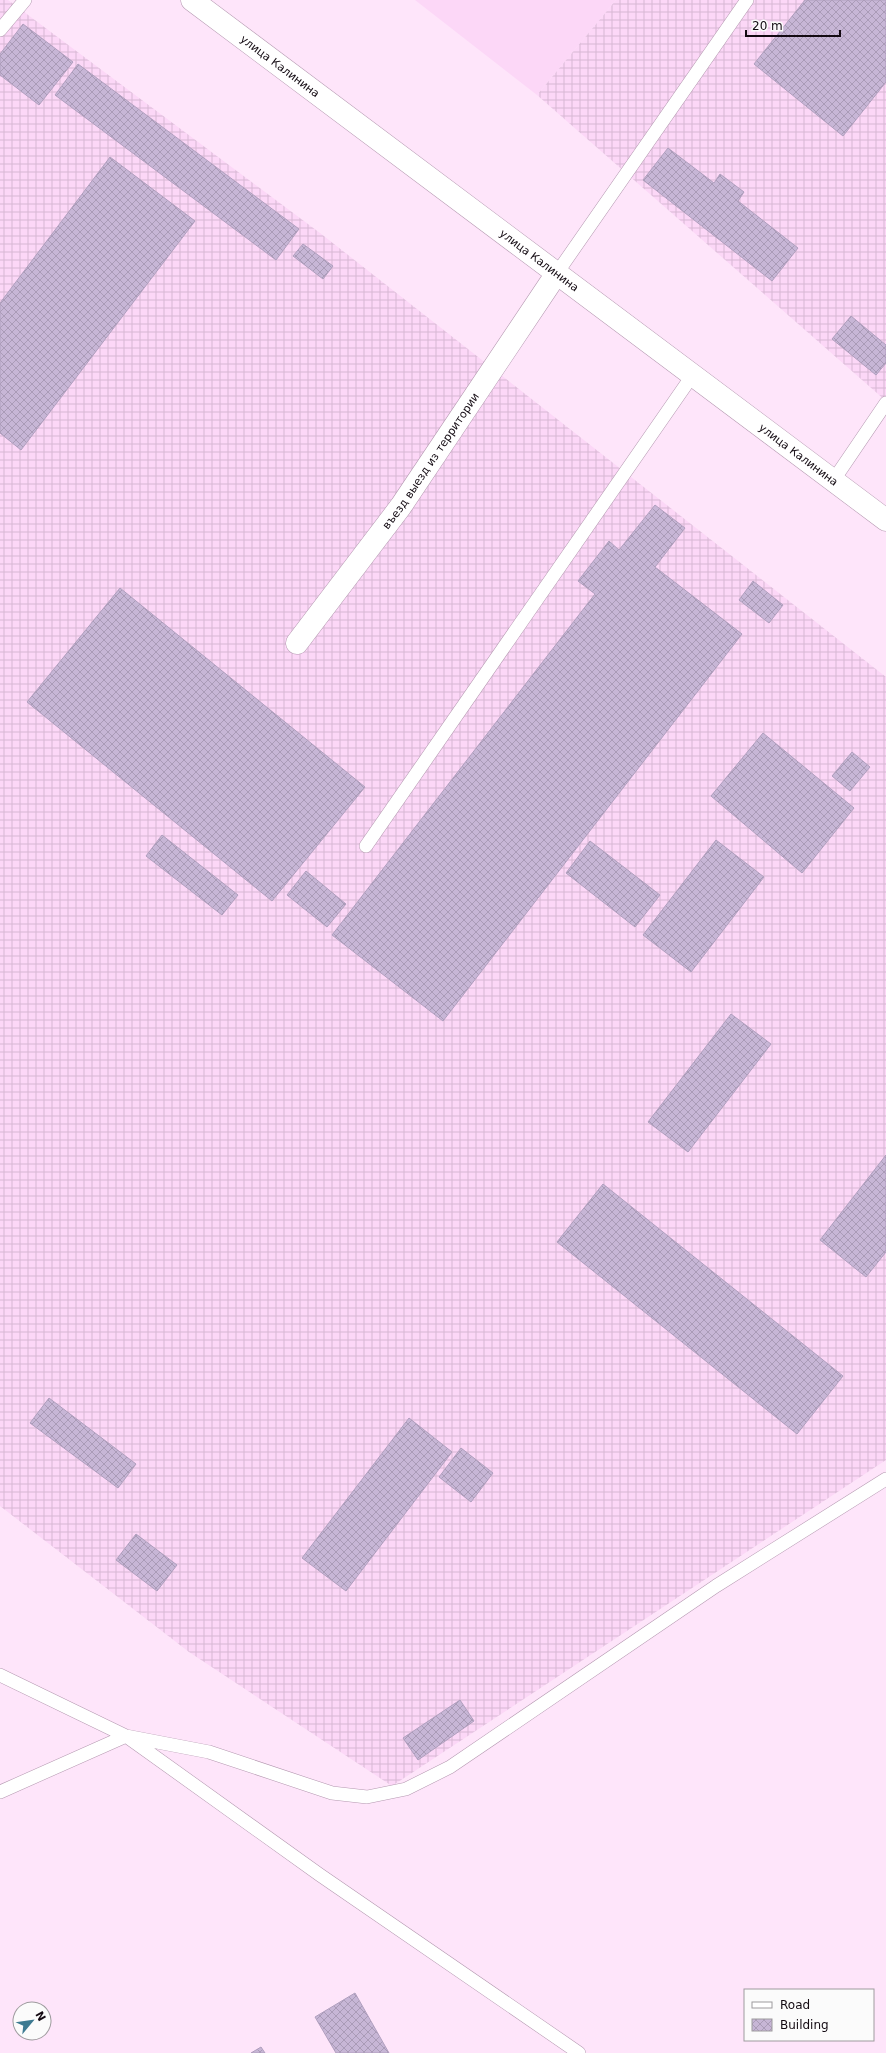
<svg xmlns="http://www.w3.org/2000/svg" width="886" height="2053" font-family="'DejaVu Sans',sans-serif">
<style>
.built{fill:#fcd7f7}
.industrial{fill:url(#industrial-grid)}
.building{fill:url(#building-cross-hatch);stroke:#b09fbe}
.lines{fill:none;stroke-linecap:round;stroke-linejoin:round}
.lane-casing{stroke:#b498b0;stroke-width:14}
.street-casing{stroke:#b498b0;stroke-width:23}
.secondary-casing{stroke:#b498b0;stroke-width:23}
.lane{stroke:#fff;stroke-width:13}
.street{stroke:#fff;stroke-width:22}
.secondary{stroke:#fff;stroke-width:22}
.labels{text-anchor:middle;stroke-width:4;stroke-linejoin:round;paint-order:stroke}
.street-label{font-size:11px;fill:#130a12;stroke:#fbfbfb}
</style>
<defs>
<pattern id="industrial-grid" width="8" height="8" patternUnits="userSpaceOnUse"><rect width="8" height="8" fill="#fcd7f7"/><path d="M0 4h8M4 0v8" fill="none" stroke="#d7b7d3"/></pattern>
<pattern id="building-cross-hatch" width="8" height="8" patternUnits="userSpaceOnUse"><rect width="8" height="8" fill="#c7b6d6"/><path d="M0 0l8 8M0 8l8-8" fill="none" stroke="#aa9bb7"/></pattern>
</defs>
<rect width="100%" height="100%" fill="#fee5fa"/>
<path class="built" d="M415,0H616L537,95Z"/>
<path class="industrial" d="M0,0H8L320,233L886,677V1460L392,1786L189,1652L0,1506Z
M616,0H886V401L537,95Z"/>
<path class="building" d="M805,0H886V82L843,136L754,64Z
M23,24L73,62L39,105L0,75V54Z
M78,64L299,229L276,260L55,95Z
M668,148L714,183L720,174L744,192L738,201L798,248L772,281L643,180Z
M110,157L195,221L21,450L0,433V303Z
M303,244L333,266L323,279L293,256Z
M851,316L886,345V363L876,375L832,339Z
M655,505L685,528L655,567L742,634L443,1021L332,935L595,594L578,581L609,541L619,550Z
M753,581L783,605L769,623L739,600Z
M120,588L365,787L272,901L27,702Z
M763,733L854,808L802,873L711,796Z
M852,752L870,767L850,791L832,776Z
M162,835L238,895L222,915L146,856Z
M716,840L764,877L691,972L643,935Z
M590,841L660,895L635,927L566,873Z
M306,871L346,904L327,927L287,895Z
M731,1014L771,1044L688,1152L648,1122Z
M886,1155V1252L866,1277L820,1240Z
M603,1184L843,1376L797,1434L557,1242Z
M49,1398L136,1464L118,1488L30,1423Z
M409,1418L452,1452L346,1591L302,1558Z
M461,1448L493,1473L471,1502L439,1477Z
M136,1534L177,1565L157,1591L116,1560Z
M460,1700L474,1721L418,1760L403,1738Z
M355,1993L389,2053H336L315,2017Z
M261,2047L265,2053H251Z"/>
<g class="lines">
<defs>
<path id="lane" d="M0,30L25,0
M557,273L747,0
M833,481L886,403
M366,846L692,376
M0,1675L126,1736L209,1752L332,1793L367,1797L406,1789L450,1767L716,1586L886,1479
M0,1792L126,1736L320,1875L579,2053"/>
<g id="street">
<path id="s1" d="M297,643L401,506L557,273"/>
</g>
<g id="secondary">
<path id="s2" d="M192,0L886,520"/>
</g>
</defs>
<use href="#lane" class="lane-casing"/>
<use href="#street" class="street-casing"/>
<use href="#secondary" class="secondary-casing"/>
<use href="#lane" class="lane"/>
<use href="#street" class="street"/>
<use href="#secondary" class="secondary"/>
</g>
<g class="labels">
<g class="street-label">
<text dy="4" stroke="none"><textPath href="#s2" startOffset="110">улица Калинина</textPath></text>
<text dy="4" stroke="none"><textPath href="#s2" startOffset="434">улица Калинина</textPath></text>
<text dy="4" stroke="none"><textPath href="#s2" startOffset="758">улица Калинина</textPath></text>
<text dy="4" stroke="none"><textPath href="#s1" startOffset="226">въезд выезд из территории</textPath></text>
</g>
</g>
<rect x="744" y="1989" width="130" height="52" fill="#fbfbfb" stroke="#9e9b9e"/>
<rect x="752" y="2002" width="20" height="6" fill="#ffffff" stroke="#9e9b9e"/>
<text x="780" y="2009" font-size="12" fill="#130a12">Road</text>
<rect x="752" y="2019" width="20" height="12" fill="url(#building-cross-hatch)" stroke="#9e9b9e"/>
<text x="780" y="2029" font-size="12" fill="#130a12">Building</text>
<g transform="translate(32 2021) rotate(61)"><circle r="19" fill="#fbfbfb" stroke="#9e9b9e"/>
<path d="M0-3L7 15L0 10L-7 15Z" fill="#3d7a91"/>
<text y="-6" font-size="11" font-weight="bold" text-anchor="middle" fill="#130a12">N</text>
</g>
<path d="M746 30v6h94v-6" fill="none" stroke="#130a12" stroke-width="2"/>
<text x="752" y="30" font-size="12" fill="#130a12" stroke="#fbfbfb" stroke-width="3" paint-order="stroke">20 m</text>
</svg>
